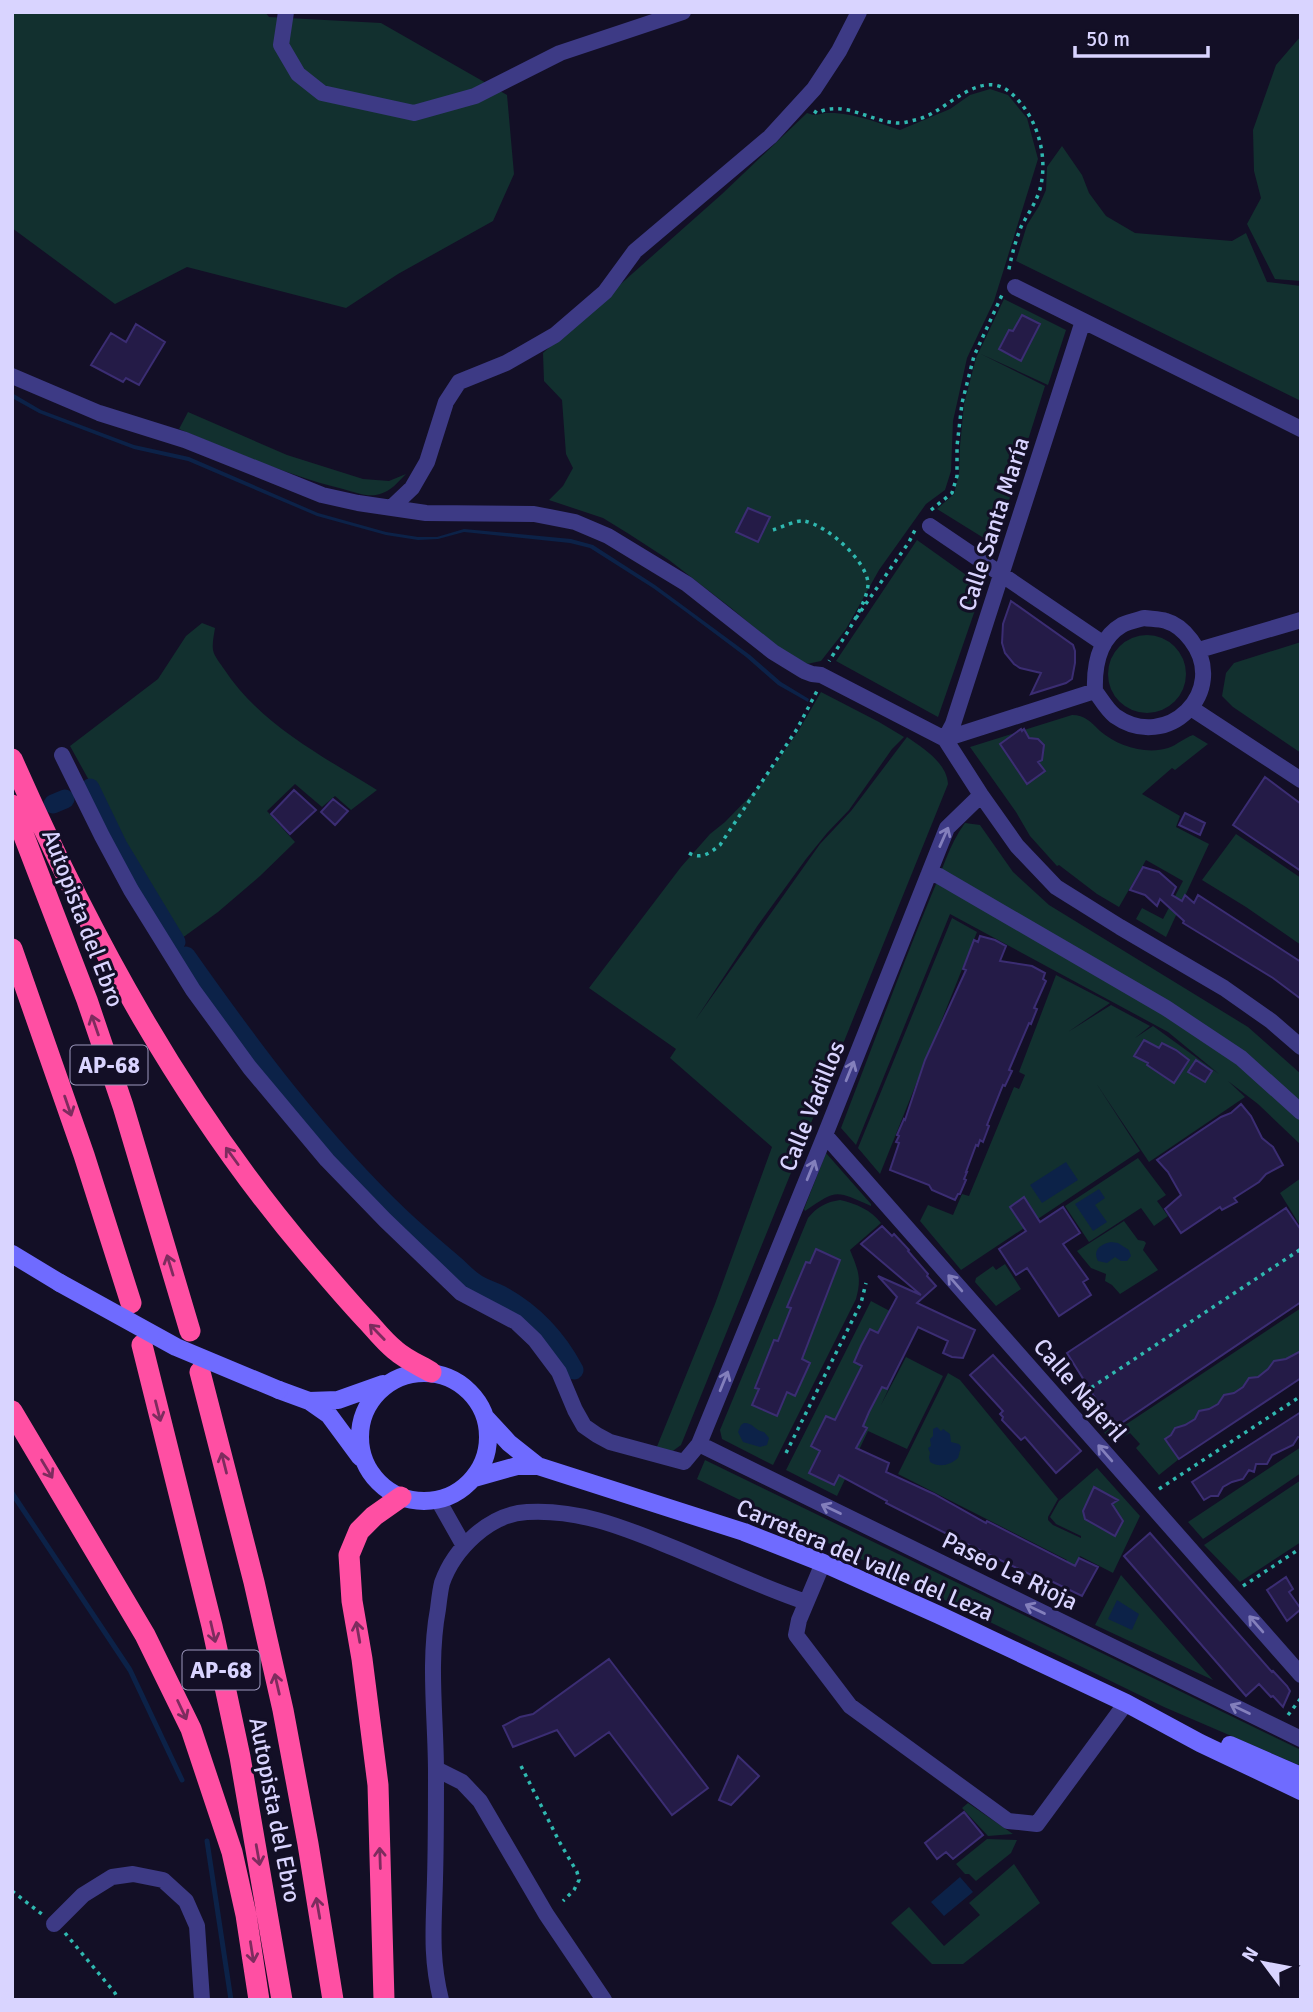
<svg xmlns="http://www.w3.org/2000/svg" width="1313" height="2012" font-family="Signika,sans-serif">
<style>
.green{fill:#12302f}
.water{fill:#0c2248}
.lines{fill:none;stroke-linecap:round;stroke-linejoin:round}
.stream{stroke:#0c2248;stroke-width:5}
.canal{stroke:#0c2248;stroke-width:19}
.building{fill:#241b47;stroke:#3b2d73;stroke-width:2}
.path{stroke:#2fb8b0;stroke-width:3.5;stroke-dasharray:3.5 5;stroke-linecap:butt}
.street{stroke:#3d3a85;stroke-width:16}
.secondary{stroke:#6f6bff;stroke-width:18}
.highway{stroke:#ff4fa3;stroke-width:21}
.secondary-bridge{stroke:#6f6bff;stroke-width:18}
.oneway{stroke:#837fbc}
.oneway2{stroke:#7d2c5e}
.labels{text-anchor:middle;stroke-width:6;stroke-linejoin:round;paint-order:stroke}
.shield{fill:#130f26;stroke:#9e99be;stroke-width:2}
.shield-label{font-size:23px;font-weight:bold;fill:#d9d4ff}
.street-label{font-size:24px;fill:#d9d4ff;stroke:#130f26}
</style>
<rect width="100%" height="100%" fill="#130f26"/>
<path class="green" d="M12,12H265L269,17L381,23L507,95L514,174L493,221L398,274L346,308L187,267L115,304L12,228Z
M1301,36V281L1275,279L1247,224L1261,198L1254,171L1253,130L1276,65Z
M990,89L1008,95L1027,118L1038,159L994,301L967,358L953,421L951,471L945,490L926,504L879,570L846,629L821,661L807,664L778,647L731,608L669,560L629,534L603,518L549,500L563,486L573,468L566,454L562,400L544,381L543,353L722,194L807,113C818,117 818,113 828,113C850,112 880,123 900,130L950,109L970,95Z
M1062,146L1082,175L1089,193L1106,216L1135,233L1232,241L1246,233L1267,282L1301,286V401L1016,261L1027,225L1039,206L1046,190L1047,167Z
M1004,299L1066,330L1048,385L981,354L1045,386L995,545L937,509L954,494L959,474L960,446L964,404L976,358Z
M188,412L287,455L363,479L389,481L406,474C398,482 391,491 380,494C369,498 354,492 343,489C286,475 233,451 179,429Z
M917,540L983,587L938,717L836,661Z
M202,623L215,628C214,635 212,643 213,650C214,656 220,663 224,669C260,724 322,756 377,790L351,810L335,796L322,807L295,784L267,811L295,842L260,876L218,912L178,941L70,746L158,679L186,636Z
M1108 674a39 39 0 1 1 78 0a39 39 0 1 1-78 0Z
M1301,642V753L1233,707L1222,696L1226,673L1234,663Z
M821,692L879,722L904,737L892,749L849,810L827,833L806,859L758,925L696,1019L820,844L851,811L907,737C923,748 947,763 948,784L681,1445L670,1453L656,1449L715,1304L772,1147L670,1058L676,1049L589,988L681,867L710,834L725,822L759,787L799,730Z
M1072,715C1085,715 1091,722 1100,731C1117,746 1146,755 1168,748C1177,745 1184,738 1193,735L1208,744L1175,770L1172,768L1142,794L1180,816L1176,827L1209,844L1166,937L1136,919L1142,908L1163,919L1183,881L1146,860L1119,907L1097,894L1059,865L1057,866L1030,836L1016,812L970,747Z
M965,823L980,825L1013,872L1049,905L1248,1027L1301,1074V1145L1258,1104L1228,1081L1245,1097L1149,1162L1096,1083L1140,1151L961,1270L920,1221L928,1205L953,1215L962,1194L969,1196L1014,1087L1019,1089L1025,1075L1019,1072L1056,975L1110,1003L1068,1032L1111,1005L1150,1026L1135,1038L1153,1026L1219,1074L1168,1032L950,914L856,1145L841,1128C871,1051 899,973 931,896C942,872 949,844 965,823Z
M1236,834L1301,878V945L1246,907L1202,880Z
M952,918L977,932L880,1174L858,1148Z
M826,1153L871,1204V1206C835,1190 837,1189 805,1211L804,1209Z
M1138,1158L1166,1195L1157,1201L1168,1216L1154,1226L1141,1208L1089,1242L1065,1206Z
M1301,1178V1227L1280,1193Z
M840,1200C857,1204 871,1210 881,1223L850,1250C858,1270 862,1277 856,1299L773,1465L722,1439L720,1430L808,1218C817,1207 826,1202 840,1200Z
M1124,1221L1138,1240L1144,1241L1146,1243L1143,1250L1158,1270L1120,1294L1112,1285L1105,1281L1106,1274L1091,1268L1077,1251Z
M1005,1264L1021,1289L996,1306L975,1282L976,1278L993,1266L996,1270Z
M871,1301L918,1326L881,1405L906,1357L943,1376L907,1449L868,1431L837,1496L786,1470Z
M1301,1308V1378L1179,1459L1159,1475L1136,1448L1140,1444L1130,1433L1113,1443L1082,1407L1094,1400L1116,1431Z
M948,1373L960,1380L1058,1499L1048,1517V1520L1053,1525L1081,1538V1536L1056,1524L1050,1517L1059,1501L1097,1468L1140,1516L1113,1573L1080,1556L1074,1568L1066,1563L1067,1560L898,1474Z
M1301,1447V1473L1203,1539L1188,1522Z
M705,1460L1301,1750V1766L1164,1707L697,1479Z
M1301,1480V1542L1240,1582L1204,1545Z
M1121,1575L1213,1680L1095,1625Z
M968,1803L1013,1834L988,1836L962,1808Z
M987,1839L1017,1840L1011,1853L976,1881L969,1874H965L956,1864Z
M1014,1864L1040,1903L963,1964H932L891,1923L909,1907L944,1946L980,1915L969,1903Z"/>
<path class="water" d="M12,393L41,410L134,445L189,457L318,513L386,532L418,537H437L464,529L571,539L593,545L655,585L750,655L781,682L809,699L808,702L778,685L746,657L686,612L653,588L590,548L570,543L464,532L438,539L418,540L386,535L317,516L188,461L134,449L39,413L12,398Z
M1066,1162L1078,1180L1042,1203L1030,1185Z
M1099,1189L1105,1198L1095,1205L1107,1222L1093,1231L1075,1204Z
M1111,1242L1118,1243L1129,1250L1131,1256L1127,1261H1121L1115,1257L1107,1263L1098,1261C1092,1250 1101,1244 1111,1242Z
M744,1423C754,1423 755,1431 764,1432L769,1438L767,1445L760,1447L743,1442L738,1432L741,1425Z
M937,1427L941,1431L943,1429L950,1434L951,1442L959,1444L961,1447L958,1458C950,1465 940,1468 930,1462L929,1457L930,1453L928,1448L931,1446L930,1439L933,1436V1429Z
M1117,1600L1139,1614L1132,1630L1108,1619Z
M960,1877L973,1892L944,1916L931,1902Z"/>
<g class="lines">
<path class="stream" d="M12,1493L130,1670L182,1780
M207,1841L231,2000"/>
<path class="canal" d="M90,788L118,846L176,942
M53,804L65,799
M186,956C251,1048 319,1140 401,1218C419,1235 438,1251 457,1267C463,1273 470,1280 477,1284C485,1289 493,1291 501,1295C532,1312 557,1338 574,1370"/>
</g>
<path class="building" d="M1022,315L1040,324L1021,361L999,349L1009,330L1013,331Z
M136,324L165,342L139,385L126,378L123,382L91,365L111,333L126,342Z
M748,508L770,517L758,542L736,532Z
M1011,601L1073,645L1075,651V663L1072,679L1066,683L1031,694L1041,673L1020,668L1014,664L1005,653L1002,643L1003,624Z
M1021,729L1022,731L1024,729L1029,738L1038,739L1044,745L1042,760L1038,762L1045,771L1027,784L1000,744Z
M1265,777L1301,804V871L1233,825Z
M294,790L316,810L290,834L271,814Z
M333,799L348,811L335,825L321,812Z
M1185,813L1205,823L1200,835L1179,825Z
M1143,867L1159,872L1176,887L1172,895L1182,901L1185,895L1194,903L1198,895L1301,962V999L1273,978L1183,923L1184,921L1160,899L1157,906L1145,895L1130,890Z
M980,936L995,940L1006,946L1000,961L1032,966L1045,973L1043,979L1046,981L1034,1008L1037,1009L1031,1024L1029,1023L1009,1070L1012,1071L1005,1086L1003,1085L987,1125L989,1126L983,1142L980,1140L978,1146L976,1145L966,1172H967L964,1179L966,1180L960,1194H958L955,1200L932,1190L929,1185L890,1170L899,1143L896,1142L899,1136L897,1135L904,1119L905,1120L925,1060L966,970L963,969L974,940L978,942Z
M1144,1040L1159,1048L1162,1043L1176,1050L1189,1060L1174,1083L1147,1065L1148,1063L1134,1056Z
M1196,1060L1212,1071L1205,1082L1188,1072Z
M1241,1104L1251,1116L1262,1138L1273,1147L1283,1165L1266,1174L1259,1182L1234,1198L1237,1202L1222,1210L1220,1207L1181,1233L1165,1209L1181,1195L1168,1172L1157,1160L1221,1117L1231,1113Z
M1024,1197L1040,1222L1063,1207L1080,1233L1063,1244L1088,1279L1083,1282L1091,1295L1059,1316L1027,1268L1016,1275L999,1249L1026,1231L1010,1207Z
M1286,1208L1301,1230V1302L1114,1428L1067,1353Z
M882,1226L892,1236L894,1234L909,1250L908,1251L928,1274L927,1276L936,1286L917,1303L975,1330L963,1358L952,1357L943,1353L948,1341L918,1327L887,1389L882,1387L869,1412L863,1426L867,1428L856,1448L889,1463L886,1472L934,1494L986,1523L987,1521L1075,1566L1079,1558L1098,1567L1082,1596L1051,1581L1050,1584L961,1541L886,1503L887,1501L839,1475L834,1485L809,1473L820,1451L811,1446L826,1416L835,1420L862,1366L854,1362L861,1346L870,1329L878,1333L897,1297L878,1276L921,1295L861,1244Z
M816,1249L840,1260L802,1359L810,1363L795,1396L787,1392L777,1416L752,1405L759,1389L755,1388L774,1340L778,1341L791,1308L787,1307L806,1262L810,1263Z
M1301,1351V1378L1179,1459L1165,1439L1171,1435L1175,1428L1185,1425L1195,1419L1199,1411L1209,1409L1218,1404L1224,1395L1234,1393L1243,1387L1249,1378L1258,1377L1268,1369L1274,1361L1286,1359Z
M993,1355L1081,1451L1056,1473L1025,1437L1021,1440L1002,1420L1003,1417L1000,1414L1003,1411L970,1375Z
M1301,1412V1437H1298L1293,1445L1272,1455L1267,1464H1256L1254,1472L1249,1470L1243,1479L1232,1482L1223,1487L1218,1496H1211L1204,1500L1192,1482Z
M1094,1487L1118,1500L1112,1504L1123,1521L1115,1536L1085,1519L1083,1511Z
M1150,1533L1272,1672L1273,1671L1287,1686L1290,1691L1283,1707L1273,1696L1271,1697L1259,1684L1246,1696L1124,1556Z
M1286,1577L1293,1589L1289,1592L1301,1609L1287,1621L1267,1590Z
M609,1659L708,1788L672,1815L609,1732L575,1756L557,1730L513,1747L503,1726L520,1717L533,1714Z
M738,1756L759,1776L731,1805L719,1800Z
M964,1812L983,1835L953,1859L946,1852L937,1859L925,1843Z"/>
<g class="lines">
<path class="path" d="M814,111L817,113C844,99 872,123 899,123C905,123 910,121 915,120C940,115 959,89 986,85C1000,83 1010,91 1018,100C1039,123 1048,159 1040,189C1036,203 1027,215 1021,227C1015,242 1011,258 1008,274
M931,510L952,493L957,476V446L962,403L974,356L1002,295
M773,530C782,527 796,520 804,521C827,525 866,560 868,583C869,602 840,644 829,661
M856,618L909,542L915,530
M689,853C701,860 710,853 720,845L797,729L817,691
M1077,1397L1301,1249
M786,1453L861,1303L866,1283
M1159,1489L1301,1396
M1243,1586L1301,1548
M1288,1715L1301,1698
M521,1766L560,1843L577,1872L579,1880L574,1890L563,1901
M12,1891L43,1915
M65,1933L115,1993L118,2000"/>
<path class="street" d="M286,12L281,45L298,74L322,93L414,113L475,96L560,53L683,12
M1015,287L1301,429
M12,376L99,413L185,440L322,495L358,503L426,513L534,514L575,522L608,536L687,584L773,652L804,671L812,674L821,675L945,739L981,795L1017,846L1056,887L1120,927L1224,988L1271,1021L1301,1047
M392,507L412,488L427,462L446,402L459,382L506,363L555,335L605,292L635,251L770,137L814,89L839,51L859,12
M930,526L1104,644
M1144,618C1151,619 1160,619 1166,621C1177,624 1185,632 1191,640C1230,691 1167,753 1115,716C1107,710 1101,699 1095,691C1094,666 1098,639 1122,625C1128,622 1137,620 1144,618Z
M1199,650L1301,620
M1191,708L1301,780
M945,739L953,724L1083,321
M945,739L1095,691
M62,755L102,836L131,890L193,990L250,1068L327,1160L385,1220L461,1293L516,1322L535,1340L559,1372L575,1410L584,1426L597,1435L610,1442L684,1462L699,1444L825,1135L947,828L981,795
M929,873L939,876L1166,1008L1241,1058L1301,1112
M825,1135L1301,1675
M699,1444L1301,1739
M438,1500L464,1546
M823,1563L799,1620L796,1635L850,1706L1008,1821L1037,1824L1126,1703
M436,1769L462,1782L480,1801L546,1914L604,2000
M54,1924L83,1895L112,1877L133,1874L163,1880L186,1901L197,1926L202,2000
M441,2000C430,1956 434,1923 435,1879C436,1844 436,1808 436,1773C436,1718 428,1663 438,1609C439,1601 440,1591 442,1583C454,1549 489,1514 527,1512C576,1509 620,1526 664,1544C712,1563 758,1586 806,1602"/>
<path class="secondary" d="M12,1254L60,1283
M360 1437a64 64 0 1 1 128 0a64 64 0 1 1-128 0Z
M279,1390L309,1401L329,1415L360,1457
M309,1401L338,1400L383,1384
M486,1418L509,1443L538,1466
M474,1478L517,1466H538L744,1532L823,1563L939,1615L1126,1703L1200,1743L1301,1791
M1230,1745L1301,1776"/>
<path class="highway" d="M12,759C90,936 183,1107 309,1255C329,1278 348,1301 369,1323C377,1332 385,1342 395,1350C405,1359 419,1365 431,1372
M12,805L87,1000L123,1106L190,1331
M12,949L84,1155L131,1303
M142,1345L212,1626L240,1757L282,2000
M200,1372L254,1582L283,1710L308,1844L333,2000
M12,1411L145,1635L191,1729L232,1852L246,1915L259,2000
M384,2000L378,1785L362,1659L352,1601L349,1555L359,1531L374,1516L401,1497"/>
<path class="secondary-bridge" d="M60,1283L176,1347L279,1390"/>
</g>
<defs><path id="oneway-shaft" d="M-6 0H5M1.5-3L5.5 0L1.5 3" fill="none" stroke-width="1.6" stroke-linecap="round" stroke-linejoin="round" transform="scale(1.75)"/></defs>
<g class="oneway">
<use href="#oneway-shaft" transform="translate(944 837) rotate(-66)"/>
<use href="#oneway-shaft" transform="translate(850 1071) rotate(-68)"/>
<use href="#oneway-shaft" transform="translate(811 1170) rotate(-68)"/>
<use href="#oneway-shaft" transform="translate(955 1283) rotate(-131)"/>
<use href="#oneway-shaft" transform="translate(724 1381) rotate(-68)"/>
<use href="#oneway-shaft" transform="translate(1105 1453) rotate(-131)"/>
<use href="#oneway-shaft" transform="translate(831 1509) rotate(-154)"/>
<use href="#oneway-shaft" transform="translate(1035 1609) rotate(-154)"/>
<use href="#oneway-shaft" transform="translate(1256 1624) rotate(-131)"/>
<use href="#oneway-shaft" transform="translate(1240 1709) rotate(-154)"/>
</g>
<g class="oneway2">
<use href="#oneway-shaft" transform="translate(95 1025) rotate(-109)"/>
<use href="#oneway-shaft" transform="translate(68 1106) rotate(71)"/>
<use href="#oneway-shaft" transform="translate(232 1156) rotate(-126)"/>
<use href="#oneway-shaft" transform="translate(170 1265) rotate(-107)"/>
<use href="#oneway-shaft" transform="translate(377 1332) rotate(-134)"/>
<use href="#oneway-shaft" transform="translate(158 1411) rotate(76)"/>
<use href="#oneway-shaft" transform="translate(224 1463) rotate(-104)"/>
<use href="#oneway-shaft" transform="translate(47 1469) rotate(59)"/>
<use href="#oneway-shaft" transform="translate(213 1632) rotate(77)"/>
<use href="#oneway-shaft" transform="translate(358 1632) rotate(-100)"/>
<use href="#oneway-shaft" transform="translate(277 1684) rotate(-103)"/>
<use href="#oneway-shaft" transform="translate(182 1710) rotate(65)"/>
<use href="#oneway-shaft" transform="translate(258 1855) rotate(80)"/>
<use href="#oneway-shaft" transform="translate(380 1858) rotate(-92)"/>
<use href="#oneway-shaft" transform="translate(318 1908) rotate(-100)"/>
<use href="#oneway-shaft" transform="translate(252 1952) rotate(81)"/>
</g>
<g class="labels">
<g class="shield">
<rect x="70.5" y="1045.5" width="77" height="39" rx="5"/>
<rect x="182.5" y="1650.5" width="77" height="39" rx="5"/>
</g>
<g class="shield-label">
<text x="109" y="1073">AP-68</text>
<text x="221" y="1678">AP-68</text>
</g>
<g class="street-label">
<text transform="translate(994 524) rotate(-72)" y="8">Calle Santa María</text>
<text transform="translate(83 918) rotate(69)" y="8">Autopista del Ebro</text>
<text transform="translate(812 1106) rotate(-68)" y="8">Calle Vadillos</text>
<text transform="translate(1080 1390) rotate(49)" y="8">Calle Najeril</text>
<text transform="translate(865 1560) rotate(23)" y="8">Carretera del valle del Leza</text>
<text transform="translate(1010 1571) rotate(26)" y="8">Paseo La Rioja</text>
<text transform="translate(275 1810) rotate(79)" y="8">Autopista del Ebro</text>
</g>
</g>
<rect width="1313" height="2012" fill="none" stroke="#d9d4ff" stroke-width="28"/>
<g transform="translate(1264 1963) rotate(302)" stroke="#130f26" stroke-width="5" paint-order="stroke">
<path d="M0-5L12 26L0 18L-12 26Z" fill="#d9d4ff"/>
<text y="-10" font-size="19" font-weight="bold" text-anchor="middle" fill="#d9d4ff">N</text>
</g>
<path d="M1075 46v10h133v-10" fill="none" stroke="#d9d4ff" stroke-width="3.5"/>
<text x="1086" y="46" font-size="21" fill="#d9d4ff" stroke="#130f26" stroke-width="5" paint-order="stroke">50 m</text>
</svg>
